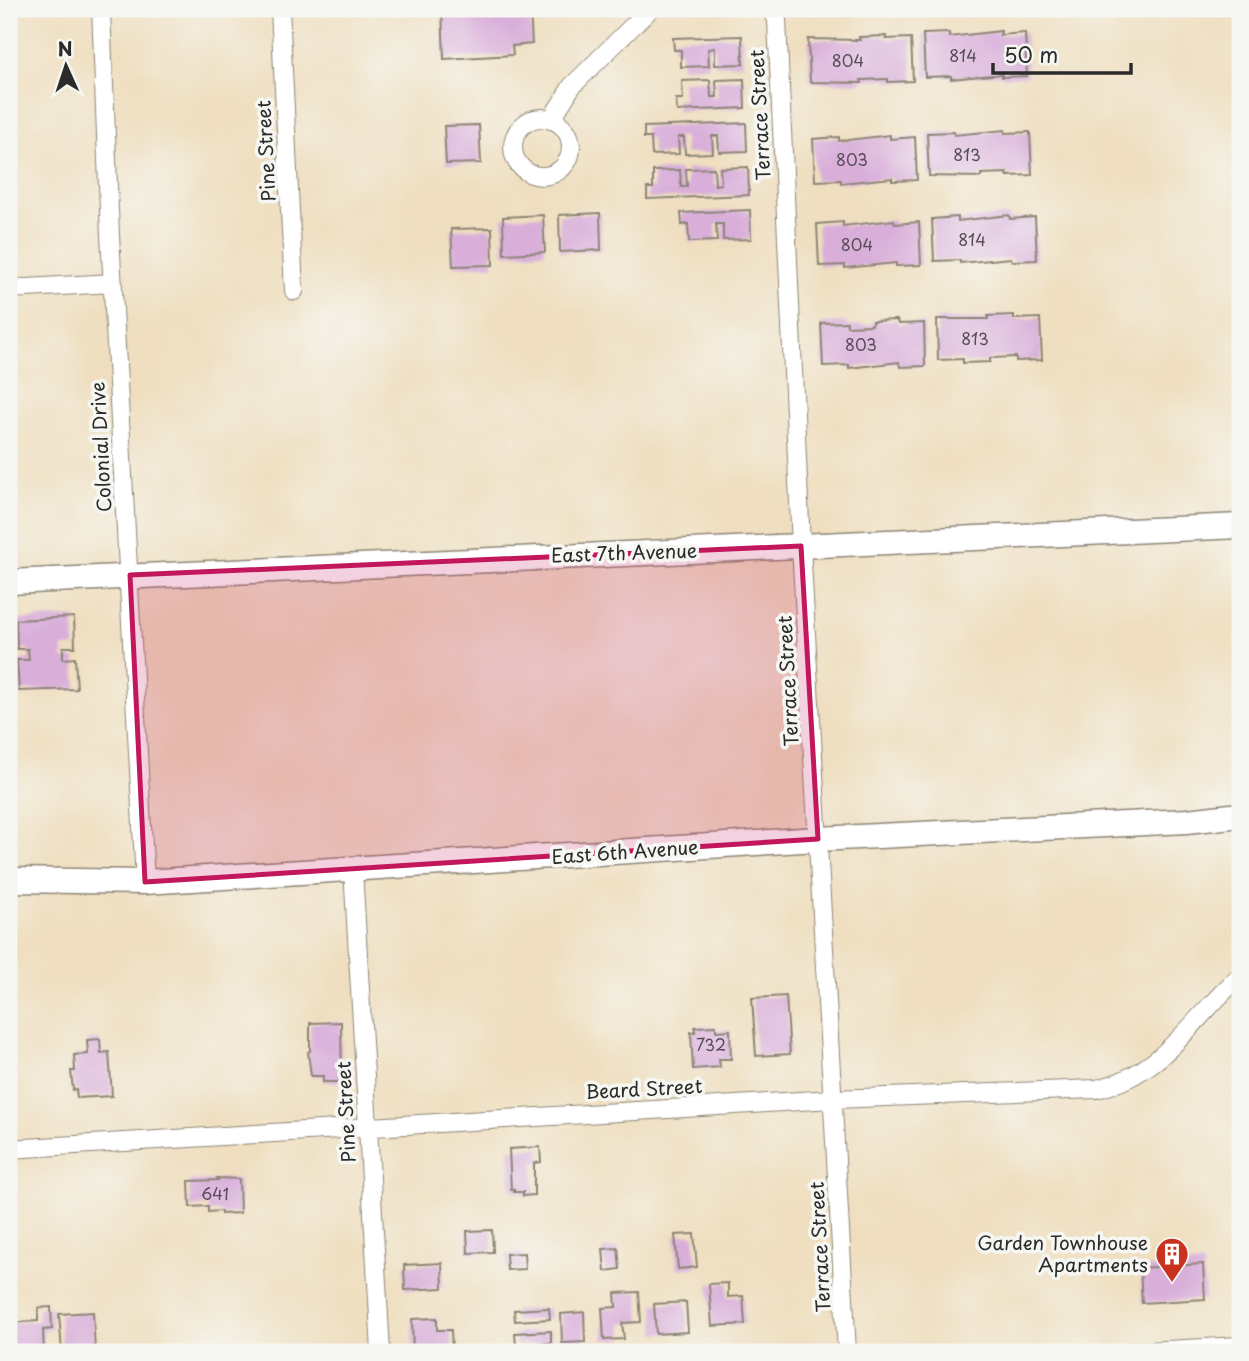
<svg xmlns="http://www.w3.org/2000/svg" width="1249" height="1361" font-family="'Playpen Sans',sans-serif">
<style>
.building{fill:#d9afda}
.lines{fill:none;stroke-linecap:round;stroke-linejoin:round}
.street-casing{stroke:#8d8576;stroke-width:20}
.secondary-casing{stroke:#8d8576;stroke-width:27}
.street{stroke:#fff;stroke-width:18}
.secondary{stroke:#fff;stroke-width:24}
.marked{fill:#c2185b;fill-opacity:0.2;stroke:#c2185b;stroke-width:5;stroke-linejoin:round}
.labels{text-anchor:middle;stroke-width:7;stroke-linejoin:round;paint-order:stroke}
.number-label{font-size:16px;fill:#564c57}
.street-label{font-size:19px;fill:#2b2b2b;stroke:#f6f6f2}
.poi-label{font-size:19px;fill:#2b2b2b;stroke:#f6f6f2;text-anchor:end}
</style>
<rect width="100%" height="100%" fill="#f6f6f2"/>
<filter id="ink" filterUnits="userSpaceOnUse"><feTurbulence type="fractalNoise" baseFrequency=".0143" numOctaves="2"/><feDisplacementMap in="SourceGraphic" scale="14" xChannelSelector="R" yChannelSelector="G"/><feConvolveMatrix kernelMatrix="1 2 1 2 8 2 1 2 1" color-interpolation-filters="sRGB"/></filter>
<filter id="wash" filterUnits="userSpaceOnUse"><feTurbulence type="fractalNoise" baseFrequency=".00686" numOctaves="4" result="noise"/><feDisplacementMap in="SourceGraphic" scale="28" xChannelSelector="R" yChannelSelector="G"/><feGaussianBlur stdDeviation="1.57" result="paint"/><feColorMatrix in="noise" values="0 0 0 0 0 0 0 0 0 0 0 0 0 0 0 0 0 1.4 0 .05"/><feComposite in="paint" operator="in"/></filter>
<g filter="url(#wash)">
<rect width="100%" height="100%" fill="#efdfc0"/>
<g id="blocks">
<path class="building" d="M442,9H530L532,44L512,46L513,55L444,59Z
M1001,31L1000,35L1025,33L1027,76L1002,77V74L951,79V76L925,77L923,34L949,33V37Z
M742,36L743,64L715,65V48L708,49L709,66L681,67V50H674L673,38Z
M886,36V39L911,38L913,81L888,82V79L861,80L862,83L810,82L808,39L860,40L859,37Z
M744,79L745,108L677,111L676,99H683L682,81L710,80L711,97H717L716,80Z
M746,123L747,151L719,152L718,136H712L713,153L685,154L684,137H678L679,154L652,155L651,138H644V127Z
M479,125L481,163L446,164L444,126Z
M1005,130V133L1030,132L1032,175L1007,176V173L981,174V177L929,176L927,133L954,132V135Z
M890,135V139L915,137L917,180L892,181V178L841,183V180L815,181L813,139L839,137V141Z
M748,167L749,195L647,199V188H653V171L680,170L681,187H687L686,169L714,168L715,185L721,184L720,168Z
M750,210L751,239L723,240V224H716L717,241L689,242L688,224L682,225L681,213Z
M600,213L601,250L560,252L559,215Z
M543,215L545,252L504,254L503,217Z
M1009,215L1010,219L1035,217L1037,260L1012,261L1011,258L960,263V260L934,261L932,219L958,217V221Z
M894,220L895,224L919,222L921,265L896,266V263L845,268V265L819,266L817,224L843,222V226Z
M492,228L493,265L453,266L451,229Z
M1014,315V319L1040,318L1042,360L1016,361V357L990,358V362L963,363V359L938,360L937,319H988V316Z
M897,320L898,324L924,323L925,366L900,367L899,362L849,368V365L823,366L821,323L847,322V326L872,325V321Z
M74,617L75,647H63V659L75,658L77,689L19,691L17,660H29L28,649H17L16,620Z
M786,996L790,1054L756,1056L752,998Z
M341,1022L342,1082H323V1076H311L308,1052L310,1051V1023Z
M716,1026V1031L730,1030L731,1059H719L720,1067L693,1069L691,1032H695V1027Z
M100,1039L101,1053L109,1052L112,1096L77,1098L76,1089L73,1090L71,1071H75L74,1055L88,1054L87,1040Z
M540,1147L541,1162L534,1163V1195L523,1196V1192H514V1189L511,1190L509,1149Z
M217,1178L239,1179L240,1213L221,1214V1211L208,1212V1206L190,1207L189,1181L218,1180Z
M492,1230L493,1252L468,1253L467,1231Z
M694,1234L697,1267L678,1269L675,1235Z
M618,1248L620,1269L605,1271L603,1249Z
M524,1253L525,1269L507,1270L506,1254Z
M442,1263L443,1288L405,1290L404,1265Z
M1203,1264L1205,1299L1142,1303L1140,1268Z
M728,1283V1297L743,1296L745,1324L712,1326L709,1284Z
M639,1292L641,1322L622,1323L624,1339L604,1340L602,1308L616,1307L615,1293Z
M686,1302L688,1332L656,1334L654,1304Z
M51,1307L52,1329L43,1330L44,1352H9V1323L38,1321V1308Z
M549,1308L550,1319L515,1321L514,1310Z
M93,1312L95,1352H62L59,1314Z
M584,1312L585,1342L562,1343L561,1314Z
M437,1318V1330H451L452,1352H413L412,1319Z
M551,1331V1343L516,1345L515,1333Z"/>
</g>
</g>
<g filter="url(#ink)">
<use href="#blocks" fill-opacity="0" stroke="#8d8576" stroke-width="2"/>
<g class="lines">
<defs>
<path id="street" d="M101,9L110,235L145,882
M280,9L294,291
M772,9L777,20L801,546L847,1352
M513 147a29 29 0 1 1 58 0a29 29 0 1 1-58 0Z
M551,120L572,86L650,9
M9,289L113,283
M353,869L381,1352
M9,1149L833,1099L1096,1089C1163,1075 1192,1018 1240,976
M1131,1352L1240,1346"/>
<path id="secondary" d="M9,582L1240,526
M9,880L145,882L818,839L1187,821L1240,815"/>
</defs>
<use href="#street" class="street-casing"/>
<use href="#secondary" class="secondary-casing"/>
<use href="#street" class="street"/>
<use href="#secondary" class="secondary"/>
</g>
</g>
<path class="marked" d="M801,546L818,839L145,882L130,575Z"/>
<defs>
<symbol id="building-pin" viewBox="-11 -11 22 30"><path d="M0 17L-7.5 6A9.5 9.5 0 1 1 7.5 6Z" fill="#c8321e" stroke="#f6f6f2"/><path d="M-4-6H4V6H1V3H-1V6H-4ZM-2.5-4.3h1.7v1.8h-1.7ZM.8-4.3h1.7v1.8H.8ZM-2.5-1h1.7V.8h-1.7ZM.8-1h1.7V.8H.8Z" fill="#fff"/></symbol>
</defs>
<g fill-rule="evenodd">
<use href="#building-pin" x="1153" y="1235" width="38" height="52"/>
</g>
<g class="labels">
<g class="number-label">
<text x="963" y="62">814</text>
<text x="848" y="67">804</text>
<text x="967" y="161">813</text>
<text x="852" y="166">803</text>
<text x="972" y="246">814</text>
<text x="857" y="251">804</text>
<text x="975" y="345">813</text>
<text x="861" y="351">803</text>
<text x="711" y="1051">732</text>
<text x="215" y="1200">641</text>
</g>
<g class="street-label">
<text transform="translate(760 115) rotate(-93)" y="7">Terrace Street</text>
<text transform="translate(266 151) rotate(-93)" y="7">Pine Street</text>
<text transform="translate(101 447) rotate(-93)" y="7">Colonial Drive</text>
<text transform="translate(624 553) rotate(-2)" y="7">East 7th Avenue</text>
<text transform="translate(788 681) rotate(-93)" y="7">Terrace Street</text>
<text transform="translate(625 852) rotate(-4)" y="7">East 6th Avenue</text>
<text transform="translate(644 1089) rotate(-3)" y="7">Beard Street</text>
<text transform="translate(346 1112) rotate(-93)" y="7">Pine Street</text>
<text transform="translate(820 1247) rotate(-93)" y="7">Terrace Street</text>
</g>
<g class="poi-label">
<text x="1148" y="1250">Garden Townhouse<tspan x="1148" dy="22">Apartments</tspan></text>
</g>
</g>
<rect width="1249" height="1361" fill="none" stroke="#f6f6f2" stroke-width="35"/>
<g transform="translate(66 66) rotate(357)" stroke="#f6f6f2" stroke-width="5" paint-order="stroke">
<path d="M0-5L12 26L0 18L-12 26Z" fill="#2b2b2b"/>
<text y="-10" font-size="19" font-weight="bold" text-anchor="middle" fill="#2b2b2b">N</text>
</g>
<path d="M993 63v10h138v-10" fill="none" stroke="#2b2b2b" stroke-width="3.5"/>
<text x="1004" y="63" font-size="21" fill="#2b2b2b" stroke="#f6f6f2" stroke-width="5" paint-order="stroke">50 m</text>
</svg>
